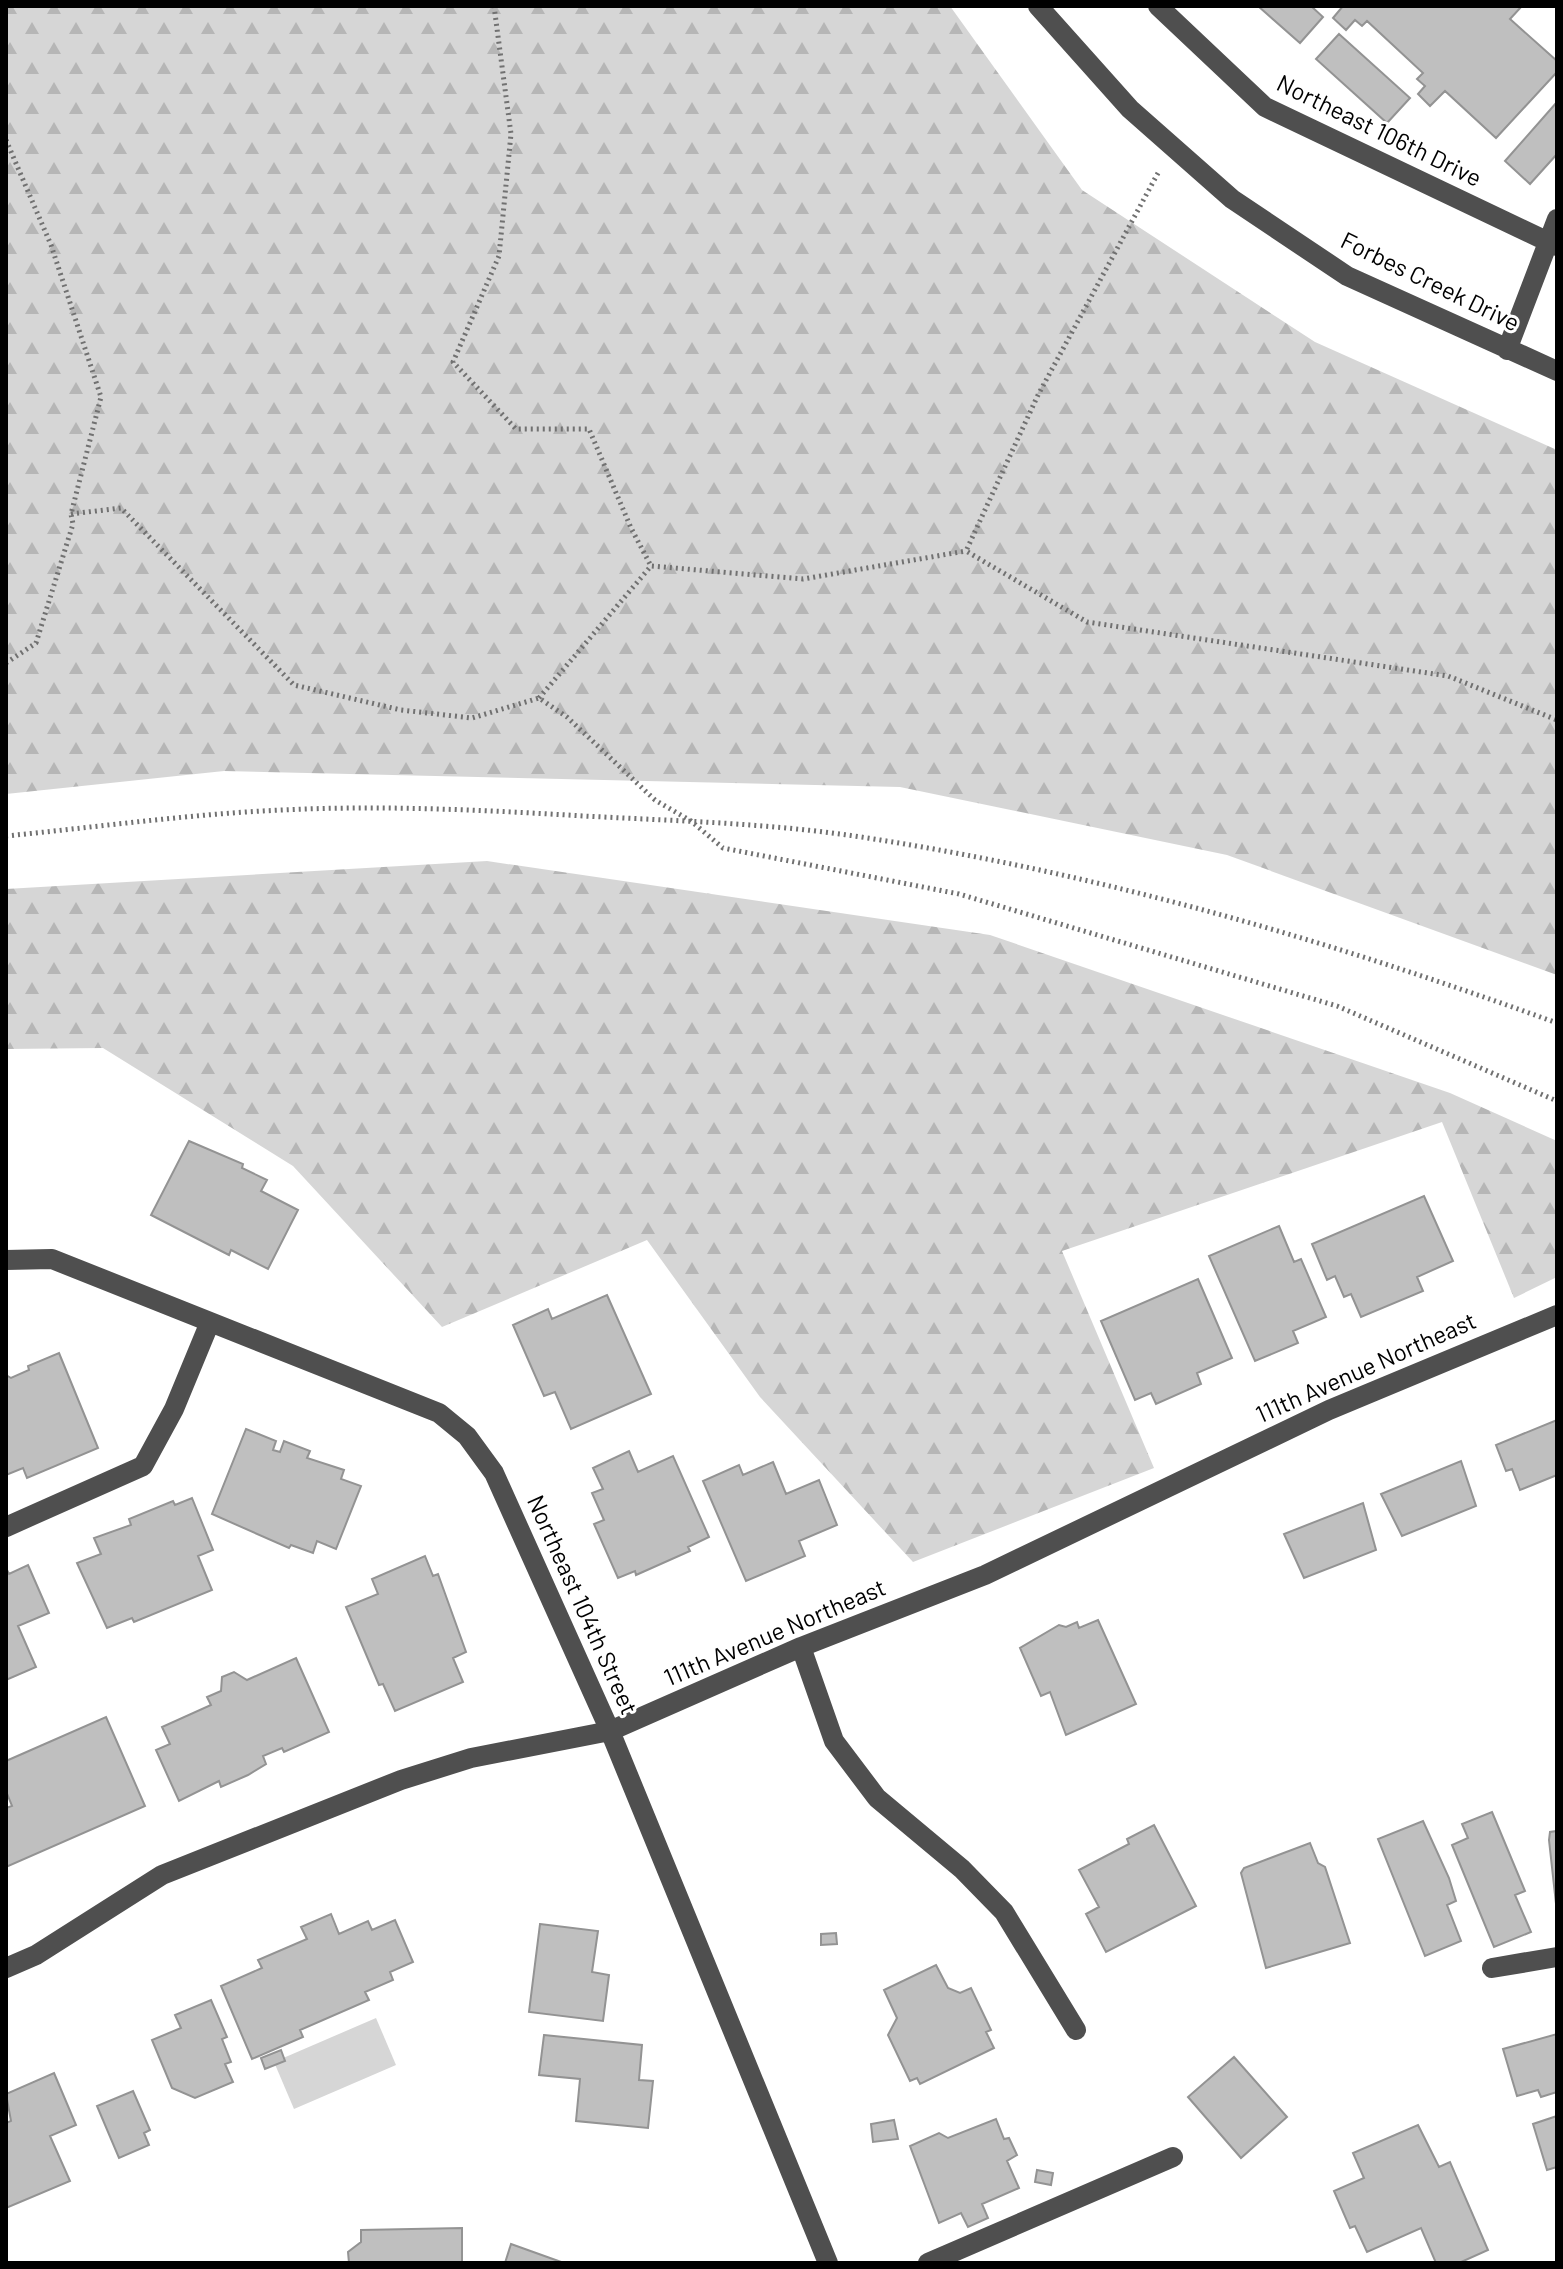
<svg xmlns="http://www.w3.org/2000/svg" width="1563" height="2269" font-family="Barlow,sans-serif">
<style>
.green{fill:#d6d6d6}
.forest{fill:url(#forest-firs)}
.building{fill:#bfbfbf;stroke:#939393;stroke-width:2}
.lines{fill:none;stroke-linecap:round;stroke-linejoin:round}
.path{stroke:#717171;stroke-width:5;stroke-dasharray:2 4;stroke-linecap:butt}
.minor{stroke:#4f4f4f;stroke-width:20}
.labels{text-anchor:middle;stroke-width:6;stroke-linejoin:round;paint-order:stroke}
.street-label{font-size:24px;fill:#000;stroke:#fff}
</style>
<defs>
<pattern id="forest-firs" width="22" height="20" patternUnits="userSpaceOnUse" patternTransform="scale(2)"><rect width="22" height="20" fill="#d6d6d6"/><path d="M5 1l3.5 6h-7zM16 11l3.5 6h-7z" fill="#b6b6b6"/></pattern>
</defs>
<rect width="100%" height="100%" fill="#fff"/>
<path class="green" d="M376,2018L396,2065L294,2109L274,2062Z"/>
<path class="forest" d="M6,6H950L1082,190L1315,342L1557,450V975L1227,855L900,787L224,771L6,794Z
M487,861L990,935L1450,1093L1557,1141V1277L1514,1298L1442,1122L1062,1251L1154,1468L913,1562L760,1397L647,1240L442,1327L293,1166L103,1048L6,1049V889Z"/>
<path class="building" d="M1258,6H1311L1323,17L1300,43Z
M1343,6H1522L1510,19L1557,61V72L1496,138L1445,91L1430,106L1418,94L1425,86L1417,79L1423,73L1367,21L1362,26L1355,20L1346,30L1333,18Z
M1339,34L1410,98L1387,123L1316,59Z
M1557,102V154L1530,184L1505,161Z
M189,1141L243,1164L242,1168L267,1180L261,1191L298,1210L268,1269L231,1250L229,1255L151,1215Z
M1424,1196L1453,1261L1417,1277L1423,1291L1361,1317L1351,1294L1344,1297L1335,1276L1327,1280L1312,1244Z
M1279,1226L1294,1262L1301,1259L1326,1317L1293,1331L1298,1343L1255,1361L1209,1256Z
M1198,1279L1232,1358L1197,1373L1201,1384L1156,1404L1151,1393L1135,1400L1101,1321Z
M607,1295L651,1394L571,1429L555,1392L544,1396L513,1325L548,1309L552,1319Z
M59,1353L98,1448L27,1478L23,1468L6,1475V1375L11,1378L29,1370L28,1366Z
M1557,1420V1475L1520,1490L1512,1469L1506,1471L1496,1445Z
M246,1429L276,1441L273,1450L280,1452L284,1441L310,1451L307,1458L344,1470L341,1479L361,1486L336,1549L317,1541L313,1553L291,1545L289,1548L212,1514Z
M629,1451L638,1472L673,1456L709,1537L688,1547L690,1551L636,1575L635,1571L618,1578L594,1524L604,1520L592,1493L603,1489L593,1468Z
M1461,1461L1476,1506L1402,1536L1381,1494Z
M773,1462L786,1494L819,1480L837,1525L799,1541L805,1556L746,1581L703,1481L739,1465L743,1475Z
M192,1498L213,1550L198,1556L212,1590L134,1622L132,1618L107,1628L77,1563L101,1554L94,1538L131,1525L129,1519L173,1501L175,1505Z
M1363,1503L1376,1550L1304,1578L1284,1534Z
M425,1556L433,1576L438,1574L466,1652L453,1658L463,1682L395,1711L383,1684L379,1685L346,1607L378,1594L372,1579Z
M28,1565L49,1613L18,1626L36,1667L6,1680V1568L9,1574Z
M1098,1620L1136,1704L1066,1735L1050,1692L1041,1696L1020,1648L1059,1625L1066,1627L1077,1622L1079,1628Z
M296,1658L329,1732L284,1752L282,1748L263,1756L266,1764L248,1775L221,1787L219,1781L179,1801L156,1750L170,1744L162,1727L211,1705L207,1697L221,1691L222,1677L234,1672L247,1680Z
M106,1717L145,1806L6,1867V1808L12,1806L6,1791V1761Z
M1492,1812L1525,1891L1515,1895L1531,1932L1494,1947L1452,1845L1468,1838L1462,1824Z
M1423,1821L1449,1878L1456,1901L1447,1905L1461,1941L1425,1956L1378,1839Z
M1154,1825L1196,1906L1106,1952L1086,1914L1099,1907L1079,1870L1129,1844L1127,1839Z
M1557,1831V1913L1549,1840L1550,1832Z
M1310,1843L1318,1863L1325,1867L1350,1943L1266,1968L1241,1873L1244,1868Z
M331,1914L339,1934L368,1921L372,1930L395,1920L413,1962L390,1972L393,1980L365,1992L369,2000L300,2030L303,2037L252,2059L221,1986L262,1968L258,1960L307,1939L301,1927Z
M540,1924L598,1931L592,1972L609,1975L603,2021L529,2012Z
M836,1933L837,1944L821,1945V1934Z
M936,1965L948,1988L960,1993L971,1988L991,2030L986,2032L994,2048L920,2084L917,2078L910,2081L888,2035L897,2018L884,1990Z
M211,2000L227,2037L222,2039L231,2062L225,2064L233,2082L195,2098L172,2088L152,2040L181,2028L175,2015Z
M1557,2034V2092L1541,2097L1538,2090L1517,2096L1503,2049Z
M544,2035L642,2045L639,2080L653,2081L648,2128L576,2121L580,2079L539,2075Z
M281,2050L285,2061L265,2069L261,2058Z
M1234,2057L1287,2117L1241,2158L1188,2097Z
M54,2073L76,2125L50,2136L70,2181L6,2208V2123L11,2121L6,2094Z
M133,2091L150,2130L144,2133L149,2145L119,2158L97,2106Z
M1557,2116V2167L1547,2170L1533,2124Z
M996,2119L1004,2139L1009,2138L1017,2155L1007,2161L1019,2188L982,2204L988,2218L968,2227L961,2213L939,2223L910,2146L939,2133L948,2138Z
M894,2120L898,2139L873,2142L871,2124Z
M1418,2125L1439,2167L1450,2162L1488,2250L1459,2263H1436L1421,2228L1367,2252L1355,2226L1350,2228L1334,2191L1364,2178L1353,2153Z
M1037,2170L1053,2173L1051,2185L1035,2182Z
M462,2228V2263H349L348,2252L361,2242V2230Z
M511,2244L564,2263H505Z"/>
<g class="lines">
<path class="path" d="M494,6L511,134L499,256L453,362L516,429H589L631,528L651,566
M6,140L51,245L101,397L71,514L73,524L36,643L6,663
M1158,173L1038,395L966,551L1087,622L1448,676L1557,720
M71,514L121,508L294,685L401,710L472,718L539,698L567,717L655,800L691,821L723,848L959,894L1337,1006L1557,1101
M539,698L651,566L803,579L966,551
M6,836C98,827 190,814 282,810C383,805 484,810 584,816C676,821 769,823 861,837C1099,873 1331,941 1557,1023"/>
<path class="minor" d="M1038,6L1130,109L1232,199L1347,276L1557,371
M1158,6L1265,107L1557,246
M1507,350L1557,219
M6,1260L52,1259L439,1413L467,1436L494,1473L610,1731L828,2263
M6,1527L143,1466L174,1409L210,1322
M801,1647L834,1741L877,1798L962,1869L1004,1912L1076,2030
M6,1968L36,1955L162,1875L401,1780L471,1758L610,1731L801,1647L985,1575L1329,1410L1557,1315
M1492,1968L1557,1957
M928,2263L1173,2157"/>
</g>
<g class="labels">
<g class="street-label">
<text transform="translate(1379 131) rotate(26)" y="8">Northeast 106th Drive</text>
<text transform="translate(1430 282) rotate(26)" y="8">Forbes Creek Drive</text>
<text transform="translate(1366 1368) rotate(-24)" y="8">111th Avenue Northeast</text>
<text transform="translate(582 1605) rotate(66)" y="8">Northeast 104th Street</text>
<text transform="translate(775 1633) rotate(-23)" y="8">111th Avenue Northeast</text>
</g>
</g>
<rect width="1563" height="2269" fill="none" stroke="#000000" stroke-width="16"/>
</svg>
